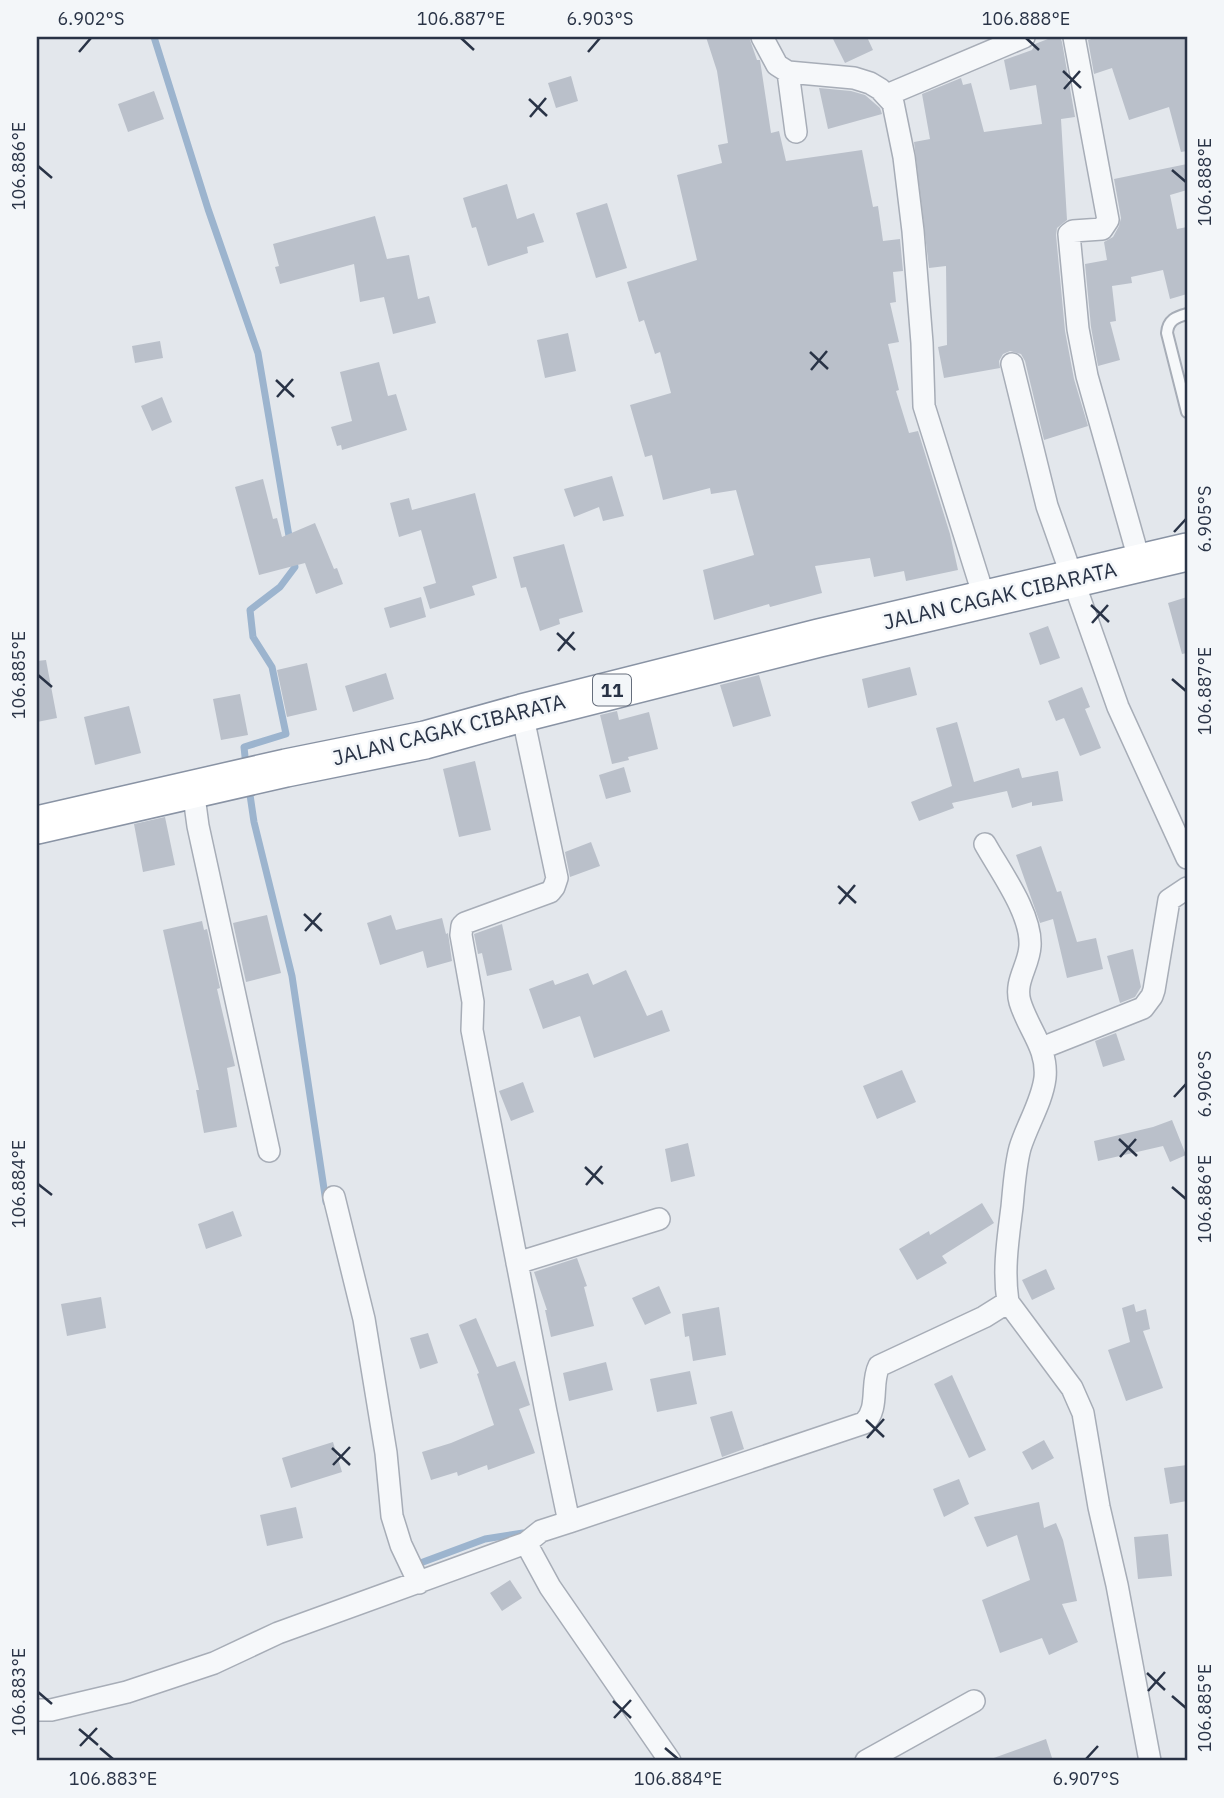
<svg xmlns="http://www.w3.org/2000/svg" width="1224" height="1798" font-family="'IBM Plex Sans',sans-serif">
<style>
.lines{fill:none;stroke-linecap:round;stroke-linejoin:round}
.stream{stroke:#9cb4ce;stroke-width:7}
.building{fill:#bac0ca}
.lane-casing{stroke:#a7adb7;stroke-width:14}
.street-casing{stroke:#a7adb7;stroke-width:24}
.highway-casing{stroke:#8993a4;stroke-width:40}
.lane{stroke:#f6f8fa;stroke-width:10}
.street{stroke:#f6f8fa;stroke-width:21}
.highway{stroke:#fff;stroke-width:37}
.ticks{fill:none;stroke:#293346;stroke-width:2.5}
.labels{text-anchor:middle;stroke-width:5;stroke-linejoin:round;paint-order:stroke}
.shield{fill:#f3f6f9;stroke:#666e7c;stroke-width:2}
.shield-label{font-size:19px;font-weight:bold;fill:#293346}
.street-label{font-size:21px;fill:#293346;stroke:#f3f6f9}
.neatline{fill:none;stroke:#293346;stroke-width:2.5}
.ticks-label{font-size:18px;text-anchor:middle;fill:#293346}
</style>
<rect width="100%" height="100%" fill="#e3e7ec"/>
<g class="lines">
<path class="stream" d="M154,37L208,209L258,353L290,542
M246,766L244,747L286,734L272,667L253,637L250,610L280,587L295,567L293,557
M249,788L254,822L292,976L326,1202
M415,1565L485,1539L523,1533L524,1538"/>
</g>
<path class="building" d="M706,37H749L757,60H760L771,133L779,131L786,161L862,150L873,207L878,206L883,241L900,239L903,271L893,272L896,302L890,303L899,342L888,344L899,390L896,391L909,433L918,431L950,534L958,570L906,581L904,571L874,577L870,558L815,566L822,593L770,607L769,604L714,620L703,570L754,555L736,490L711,494L710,488L663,500L652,455L645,457L630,405L671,393L660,352L655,354L644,320L639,322L627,282L697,260L677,175L722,163L718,145L728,143L717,71Z
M832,37H867L873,50L845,63Z
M1053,37H1060L1062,42L1075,117L1061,119L1067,220L1057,228L1056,235L1065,331L1074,379L1088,426L1044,440L1025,361L1021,354L1010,351L1003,354L999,361L1000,368L944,378L938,347L947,345L946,266L929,268L914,142L930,139L922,94L961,78L963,85L971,83L984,132L1042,124L1036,85L1010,90L1004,60L1032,50L1035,44Z
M1098,37H1187V151L1181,152L1169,107L1129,120L1112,68L1094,74L1088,40Z
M571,76L578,101L556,108L548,83Z
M819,88L851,91L865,95L880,108L882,114L828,129Z
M154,91L164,119L128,132L118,104Z
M1187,164V190L1170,195L1177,229L1187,227V294L1170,299L1163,270L1131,277L1132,283L1112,286L1116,321L1110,322L1120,360L1098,366L1091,327L1085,264L1107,260L1104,242L1113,237L1119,226L1121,218L1114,179Z
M507,184L517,219L534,213L544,242L527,247L528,253L488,266L476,227L472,228L463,198Z
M607,203L627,268L596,278L576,213Z
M375,216L387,259L409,255L418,299L429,296L436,323L393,334L384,297L360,302L354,264L280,284L275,267L279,266L273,244Z
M568,333L576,371L545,378L537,340Z
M160,341L163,358L135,363L132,346Z
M379,362L388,396L396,394L407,430L342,450L341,445L337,446L331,427L352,421L340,372Z
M162,397L172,422L152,431L141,406Z
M612,476L624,516L603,521L599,507L574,517L564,489Z
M263,479L273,519L277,518L282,537L315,523L334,569L337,568L343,584L316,594L305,563L259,575L235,487Z
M475,493L497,578L472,586L475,595L430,609L423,587L436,583L421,530L399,537L390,503L409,498L412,510Z
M564,544L583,612L559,619L560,624L540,631L526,587L521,588L513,557Z
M421,597L426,617L390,628L384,608Z
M1187,597V653L1182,654L1168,603Z
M1048,626L1060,658L1040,665L1029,633Z
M46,660L57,718L37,722V661Z
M307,663L317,710L287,717L277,670Z
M910,667L917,695L868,708L862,679Z
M386,673L394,699L353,712L345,686Z
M759,675L771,716L733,727L720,685Z
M1082,687L1090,707L1085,709L1101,748L1080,756L1064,718L1056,721L1048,701Z
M240,694L248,735L221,740L213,699Z
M129,706L141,753L95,765L84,717Z
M617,711L619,720L649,712L658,749L628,757L629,760L612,764L600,715Z
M957,722L974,782L1019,768L1022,778L1058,771L1063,801L1032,806V802L1012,808L1007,791L952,803L954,808L919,821L911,802L952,786L936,728Z
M475,761L491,830L459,837L443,769Z
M624,767L631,792L606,799L599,775Z
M165,817L175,865L143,872L134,824Z
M591,842L600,866L570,877L565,852Z
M1041,846L1057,892L1061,891L1077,942L1096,938L1103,969L1067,978L1053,919L1040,923L1016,855Z
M267,915L281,973L246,982L233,923Z
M391,915L396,930L442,918L446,934L448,933L452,961L427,968L423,951L380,965L367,923Z
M202,921L204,930L207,929L220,988L217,989L235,1066L227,1068L237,1127L204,1133L196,1090H199L163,930Z
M502,924L512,970L487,976L482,953L478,954L474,934Z
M1133,949L1141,987L1135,997L1120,1003L1107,956Z
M626,970L647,1016L662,1010L670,1031L594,1058L580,1016L543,1029L529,989L553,980L555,985L588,973L593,985Z
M1116,1033L1125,1060L1103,1067L1095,1041Z
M902,1070L916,1102L877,1119L863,1086Z
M523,1082L534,1112L511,1121L499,1091Z
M1172,1120L1186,1155L1170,1162L1163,1146L1098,1161L1094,1141L1153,1127Z
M688,1143L695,1176L671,1182L665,1149Z
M982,1203L994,1223L942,1256L947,1263L917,1280L899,1249L929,1231L930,1235Z
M233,1211L242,1236L206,1249L198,1224Z
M577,1258L587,1286L584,1287L594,1326L551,1337L545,1310H547L534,1272Z
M1046,1269L1055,1289L1032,1300L1022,1280Z
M659,1286L671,1313L645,1325L632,1298Z
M101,1297L106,1328L67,1336L61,1304Z
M1134,1304L1136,1312L1146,1309L1150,1329L1143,1331L1163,1388L1126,1401L1108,1350L1130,1342L1122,1308Z
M719,1307L726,1355L693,1361L689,1336L685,1337L682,1314Z
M476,1318L497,1367L515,1361L530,1405L519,1409L535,1453L488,1470L487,1465L458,1476L457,1472L431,1480L422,1452L451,1443L494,1425L477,1374L479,1373L459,1325Z
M428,1333L438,1363L420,1369L410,1338Z
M606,1362L613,1390L569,1401L563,1373Z
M690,1371L697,1404L657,1412L650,1379Z
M952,1375L986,1450L969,1458L934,1384Z
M732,1411L744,1449L722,1457L710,1417Z
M1044,1440L1054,1458L1032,1470L1022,1452Z
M333,1442L342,1472L291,1488L282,1458Z
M1187,1465V1501L1170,1504L1164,1468Z
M959,1479L969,1504L944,1517L933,1489Z
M1039,1502L1044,1528L1056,1523L1063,1540L1077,1601L1062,1604L1078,1642L1049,1655L1042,1638L1000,1653L982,1600L1030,1580L1017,1535L987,1547L974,1517Z
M296,1507L303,1538L267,1546L260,1515Z
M1168,1534L1172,1576L1138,1579L1134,1537Z
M510,1580L522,1598L502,1611L490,1593Z
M1046,1739L1053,1761H992L991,1759Z"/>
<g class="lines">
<defs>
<path id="lane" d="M1187,314C1176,317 1168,320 1167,333L1187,412"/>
<path id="street" d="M762,37L777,65L788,72L854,78L870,83L880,89L893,103L904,157L913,231L922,343L924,406L985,600
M1074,37L1108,220L1102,229L1073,231L1069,234L1078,329L1087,376L1140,563
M788,72L796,132
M887,95L1024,37
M1012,364L1047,506L1118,707L1187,858
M522,713L557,878L554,887L550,892L465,923L462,926L461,935L473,1002L472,1030L546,1412L569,1522L541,1531L526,1543L550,1587L670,1761
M193,789L198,826L269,1151
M1042,1048L1143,1008L1152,996L1154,990L1169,900L1187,888
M334,1197L364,1319L386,1453L392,1516L401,1545L419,1583
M517,1263L659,1219
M1008,1302L1072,1388L1083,1413L1099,1507L1117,1585L1150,1761
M569,1522L864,1423C880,1408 870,1384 879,1366L984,1317L1008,1302C1003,1270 1008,1239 1012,1207C1014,1187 1015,1167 1020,1148C1027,1125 1042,1102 1045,1078C1048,1048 1028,1029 1020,1002C1014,981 1029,966 1030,946C1032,914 1000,871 985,844
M37,1710H51L127,1692L214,1663L278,1633L526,1543
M866,1761L974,1701"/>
<path id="highway" d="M37,825L286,768L425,740L522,713L819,638L1187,552"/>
</defs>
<use href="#lane" class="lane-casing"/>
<use href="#street" class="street-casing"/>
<use href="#highway" class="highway-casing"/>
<use href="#lane" class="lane"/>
<use href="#street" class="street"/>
<use href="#highway" class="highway"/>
</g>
<path class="ticks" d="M461,38L474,50M1026,38L1039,50M79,52L91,38M588,52L600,38M1063,71L1081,88M1064,89L1080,71M529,99L547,116M530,117L546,98M38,166L52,178M1172,170L1186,182M810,352L828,369M811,370L827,351M276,380L294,397M277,397L293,379M1174,532L1186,519M1091,605L1109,622M1092,623L1108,605M557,633L575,650M558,651L574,632M38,675L52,687M1172,679L1186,691M838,886L856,903M839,904L855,885M304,914L322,931M305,931L321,913M1174,1097L1186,1084M1119,1139L1137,1156M1120,1157L1136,1139M585,1167L603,1184M38,1184L52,1195M586,1185L602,1166M1172,1187L1186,1199M866,1420L884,1437M867,1438L884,1419M332,1448L350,1465M333,1465L350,1447M1147,1673L1165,1690M1148,1691L1165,1672M38,1692L52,1704M1172,1696L1186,1708M613,1701L631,1718M614,1718L631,1700M79,1729L98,1745M80,1746L97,1728M100,1748L113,1759M665,1748L678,1759M1086,1759L1098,1746"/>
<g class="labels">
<rect class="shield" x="593" y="674.5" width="38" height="31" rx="5"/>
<g class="shield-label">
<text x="612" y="697">11</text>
</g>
<g class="street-label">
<text transform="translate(1000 596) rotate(-13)" y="7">JALAN CAGAK CIBARATA</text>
<text transform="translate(449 730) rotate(-14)" y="7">JALAN CAGAK CIBARATA</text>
</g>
</g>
<rect width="1224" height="1798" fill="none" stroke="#f3f6f9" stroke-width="77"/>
<rect x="38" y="38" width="1148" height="1721" class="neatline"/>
<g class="ticks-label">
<text x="91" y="25">6.902°S</text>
<text x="461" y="25">106.887°E</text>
<text x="600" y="25">6.903°S</text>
<text x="1026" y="25">106.888°E</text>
<text transform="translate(19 166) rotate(-90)" y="6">106.886°E</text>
<text transform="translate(1205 182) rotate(-90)" y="6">106.888°E</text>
<text transform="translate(1205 519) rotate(-90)" y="6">6.905°S</text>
<text transform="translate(19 675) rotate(-90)" y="6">106.885°E</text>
<text transform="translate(1205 691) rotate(-90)" y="6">106.887°E</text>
<text transform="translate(1205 1084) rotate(-90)" y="6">6.906°S</text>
<text transform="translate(19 1184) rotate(-90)" y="6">106.884°E</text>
<text transform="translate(1205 1199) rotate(-90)" y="6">106.886°E</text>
<text transform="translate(19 1692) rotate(-90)" y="6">106.883°E</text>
<text transform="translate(1205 1708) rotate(-90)" y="6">106.885°E</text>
<text x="113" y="1785">106.883°E</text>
<text x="678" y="1785">106.884°E</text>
<text x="1086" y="1785">6.907°S</text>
</g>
</svg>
